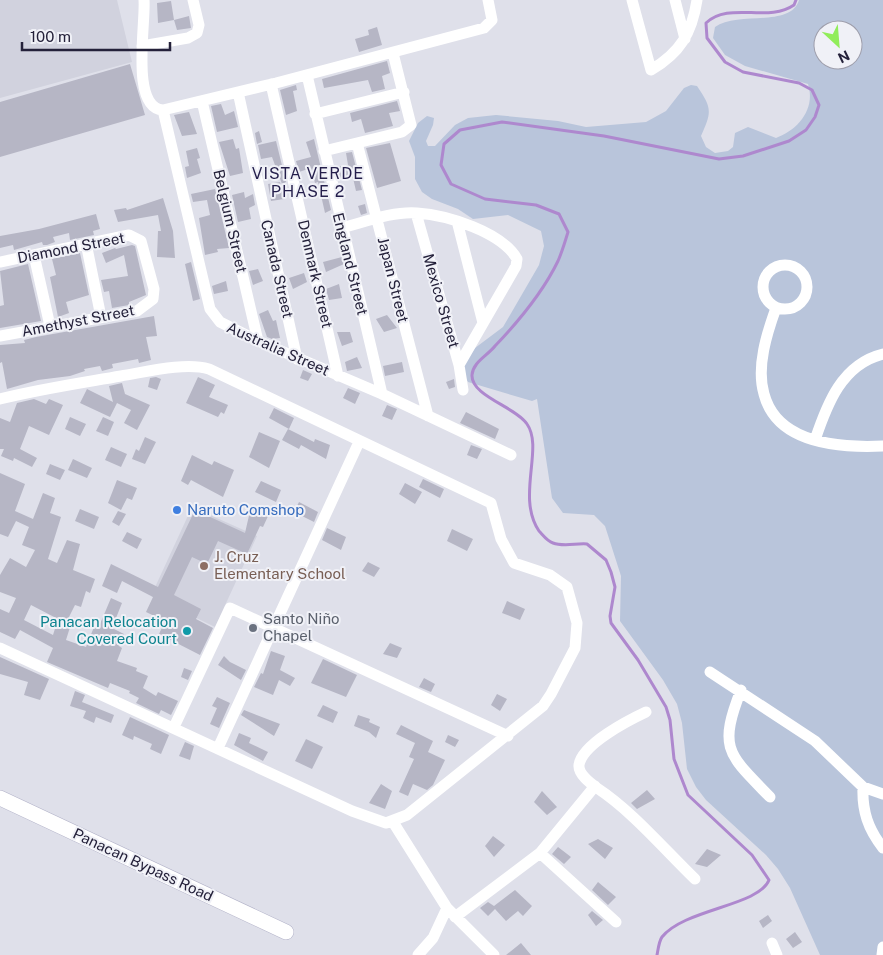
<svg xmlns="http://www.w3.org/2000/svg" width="883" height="955" font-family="'Public Sans',sans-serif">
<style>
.built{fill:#d1d2de}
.green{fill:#b9c5db;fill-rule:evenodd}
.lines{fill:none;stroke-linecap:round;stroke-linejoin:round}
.stream{stroke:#ae88ce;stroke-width:3}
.building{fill:#b6b6c5;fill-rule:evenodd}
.secondary-casing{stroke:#b3b3c9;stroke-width:16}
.street{stroke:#fff;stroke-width:11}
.secondary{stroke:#fff;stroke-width:15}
.shop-dot{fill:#3f7fe0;stroke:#f0f1f7;stroke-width:2}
.education-dot{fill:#8d6e63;stroke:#f0f1f7;stroke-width:2}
.worship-dot{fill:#6b7280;stroke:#f0f1f7;stroke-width:2}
.culture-dot{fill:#0f9aa8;stroke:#f0f1f7;stroke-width:2}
.labels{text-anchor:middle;stroke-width:4;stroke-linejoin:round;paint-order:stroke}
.street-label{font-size:15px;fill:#24213a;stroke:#f0f1f7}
.shop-label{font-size:15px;fill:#366cbe;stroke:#f0f1f7;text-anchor:start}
.education-label{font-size:15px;fill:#785e54;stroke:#f0f1f7;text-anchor:start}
.worship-label{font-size:15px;fill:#5b616d;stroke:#f0f1f7;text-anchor:start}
.culture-label{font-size:15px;fill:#0d838f;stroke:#f0f1f7;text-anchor:end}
.neighbourhood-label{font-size:16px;letter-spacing:1px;fill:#241e4b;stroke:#f0f1f7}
</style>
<rect width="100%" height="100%" fill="#dfe0ea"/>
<path class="built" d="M0,0H117L132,62L0,98Z
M192,507L257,536L215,627L151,596Z"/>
<path class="green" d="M799,0H883V955H820L790,888L778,869L766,855L706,800L696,787L687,769L682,723L677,704L663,680L620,621L621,576L605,526L594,515L563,513L552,498L537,399L532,401L468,382L464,375V364L475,348L503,327L539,265L544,246L541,231L508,215L473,219L458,209L432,199L422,192L415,179V157L409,141L418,123L427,116L434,118L433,125L426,141L428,146H435L455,125L468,118L496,115L558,121L586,127L646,122L666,111L684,88L691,85L697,86C712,108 712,112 701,136L706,147L715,153L728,151L733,147L735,133L748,127L776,138C798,130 816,109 808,84L745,66L725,55L713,38L715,27C737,11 791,28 799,0ZM823,30H853V60H823Z"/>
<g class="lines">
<path class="stream" d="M657,955C658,950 659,941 662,937C684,909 759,906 769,880L752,855L688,795L674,759L670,720L666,707L638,660L611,623L610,616L615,587L611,572L606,560L587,544C577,543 563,547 553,543C547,541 543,535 539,531C516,497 544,448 527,424C516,407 471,396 472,375C473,362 487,356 495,346C517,323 544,290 558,261C562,252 565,242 568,232L559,214L536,205L485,199L451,184L441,165L444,144L460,130L502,122L604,136L719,159L743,156L789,141L806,130L815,117L819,105L812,90L799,83L743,72L725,62L707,38L706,23C729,1 768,23 794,5L796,0"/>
</g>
<path class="building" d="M171,1L174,20L158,23L157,3Z
M189,16L191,28L177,30L174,20Z
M377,27L382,45L359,52L355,39L369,35L368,30Z
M387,61L390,73L382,76L385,89L372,92L368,80L324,88L322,79Z
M130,64L145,115L0,157V102Z
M296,85L297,90L293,91L297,111L286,115L280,90Z
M397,101L400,111L389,113L393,126L365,133L361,119L352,122L350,113Z
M221,104L225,115L234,111L238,127L217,132L211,106Z
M189,112L197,134L182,136L174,115Z
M259,131L262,142L257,144L255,133Z
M233,139L236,149L239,148L243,173L230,176L219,142Z
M314,139L331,210L325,213L318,182L315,183L311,168L299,172L296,161L311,157L306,142Z
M276,141L286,182L282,184L272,157L261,159L258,145Z
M390,143L401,181L377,188L366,148Z
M197,148L200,158L197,159L201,173L187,178L185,167L189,166L186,151Z
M352,152L362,190L356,191L353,178L339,179L336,167L348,165L346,153Z
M280,182L284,199L271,201L268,184Z
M215,189L229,248L217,249L218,252L205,255L199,218L210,215L207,200L193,202L191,194Z
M244,192L245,198L253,194L255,205L249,208L251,219L238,222L232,195Z
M163,198L173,231L175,258L157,257L158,231H161L158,215L118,222L114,210L126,208L127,210Z
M365,204L367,213L361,215L358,206Z
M96,214L100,229L93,231L94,235L70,240L69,233L53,237L55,242L47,245H43L42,242L14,250L13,245L0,248V236L39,229Z
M132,245L135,246L146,295L129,302V305L112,308L109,291L104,292L101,280L128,276L124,255L106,263L102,253L115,248L116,249Z
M80,253L89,295L66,302L69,313L58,317L50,277L56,275L52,259Z
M342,257L344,264L326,272L323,262Z
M191,262L200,299L193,301L185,264Z
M28,264L41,321L0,328V306L4,305L0,271Z
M258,269L263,281L253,285L249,271Z
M304,273L307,282L293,289L289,278Z
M226,281L228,291L214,294L212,286Z
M339,284L342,298L329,300L326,289Z
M268,310L273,321L276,320L280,338L272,339L267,337L259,314Z
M387,315L397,328L384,332L376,319Z
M154,316L157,336L146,337L151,360L139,363L138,359L112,364L113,368L102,371L100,366L84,369L85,371L70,376L38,380L7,389L2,362L0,363V345L25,343L24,340L36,337Z
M337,332H350L353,342L342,346Z
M357,357L362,368L347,371L345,362Z
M402,362L404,372L385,376L383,366Z
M303,370L312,374L308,381L300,378Z
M156,377L161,379L157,390L148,387L150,378Z
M198,377L215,385L209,397L228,405L224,414L221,412L218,417L186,403Z
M454,379L455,387L449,389L446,382Z
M122,383L125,394L150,405L137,430L124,423L131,410L117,403L110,417L80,403L87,389L113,402L109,386Z
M348,388L360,393L355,404L343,398Z
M34,399L46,404L49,399L63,405L49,435L29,426L20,449L37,458L32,467L14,458L13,461L1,456L4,449H0V418L10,422L17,403Z
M387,405L397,409L392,420L382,416Z
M274,408L294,418L289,429L269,418Z
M466,412L499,429L495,439L460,423Z
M70,417L86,424L80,436L65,429Z
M103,417L114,422L108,436L96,431Z
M288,429L314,442L315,439L330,445L326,459L301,445L299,449L282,440Z
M259,432L280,441L269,468L249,457Z
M145,437L156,442L145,464L132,459L136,449L139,451Z
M471,445L482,449L477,459L467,455Z
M111,447L127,454L121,467L105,460Z
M192,455L212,465L214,461L234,470L223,497L191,480L188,485L181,481Z
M73,459L92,468L87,478L68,470Z
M50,464L65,470L60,480L46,474Z
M0,473L25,484L15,511L33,519L43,493L55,498L50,513L61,517L48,559L57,563L67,540L80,544L73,570L95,579L90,593L86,591L81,607L75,605L66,623L71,624L66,640L86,647L96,622L100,624L111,598L122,603L112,628L124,634L119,646L122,648L117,661L137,668L136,671L148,676L143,688L156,696L158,692L178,701L171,715L161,710L159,714L136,703L139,698L129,693L130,691L110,683L108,688L47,662L53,648L20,630L15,639L0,632V609L9,613L16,598L0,592V575L10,558L26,567L35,550L22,545L29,527L16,521L8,537L0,534ZM31,605L58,619L53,635L24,620Z
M423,479L444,489L440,498L419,487Z
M117,480L137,488L132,500L127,498L121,510L108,503Z
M261,481L281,490L276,502L255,492Z
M405,483L422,492L415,504L399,494Z
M299,502L318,512L314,522L294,512Z
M251,507L269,514L263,527L260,526L247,554L218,541L207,564L192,557L174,595L201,609L196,619L213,628L200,655L159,634L165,621L146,612L153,597L122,581L117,593L102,586L111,564L158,587L195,510L245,533Z
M80,509L99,517L94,529L75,521Z
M118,511L126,514L119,526L112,522Z
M327,528L346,537L341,550L322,540Z
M452,529L473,539L467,551L447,541Z
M127,532L142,539L137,549L122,541Z
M368,562L380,568L374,577L362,571Z
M507,601L525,609L520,620L502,613Z
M390,643L402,648L397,658L383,654Z
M271,651L285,656L280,670L295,678L290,686L279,680L273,695L254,687L261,673L263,674Z
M224,656L230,662L246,670L241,680L218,665Z
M0,657L49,679L40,700L24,695L28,682L0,674Z
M323,659L357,675L346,697L311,683Z
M184,668L192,671L188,680L181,677Z
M424,678L435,684L431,692L419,687Z
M75,691L85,695L82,702L114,715L111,723L96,717L94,723L83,718L86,711L70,706Z
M497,694L507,699L500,711L491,705Z
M217,697L230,703L219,728L210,724L217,708L212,706Z
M323,705L338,712L333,723L317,716Z
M244,710L280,724L274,736L241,715Z
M358,715L370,719L369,722L380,727L376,738L369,732L354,726Z
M130,717L169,735L161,754L150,749L152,744L134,736L133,740L122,735Z
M401,725L433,741L428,752L445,760L433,785L427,790L413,784L408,796L399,792L414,759L409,757L415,743L396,734Z
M239,733L251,738L249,743L268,752L263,761L234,745Z
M448,735L459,740L455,747L445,742Z
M306,739L323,747L312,769L295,761Z
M185,742L194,746L190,760L179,756Z
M381,784L392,791L385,809L369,803Z
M647,790L655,799L637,809L631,803Z
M542,791L557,807L547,815L534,802Z
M493,836L505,845L494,857L485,846Z
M598,839L613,848L605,859L588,844Z
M558,847L571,857L564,864L552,854Z
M707,849L721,855L707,867L695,864Z
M598,882L616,897L608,905L592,890Z
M515,890L532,906L523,916L518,911L506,921L495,909L488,916L480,908L488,902L494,906Z
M592,911L603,920L596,926L588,915Z
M768,915L772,921L763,928L759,921Z
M795,932L802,942L793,948L786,939Z
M521,943L531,955H506Z"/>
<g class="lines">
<defs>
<path id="secondary" d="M0,798L286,932"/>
</defs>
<use href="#secondary" class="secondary-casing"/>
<path class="street" d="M144,0C146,23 130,108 163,110L276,83L484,28L492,20L488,0
M632,0L651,70C680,53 692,33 697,0
M675,0L685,39
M142,46L188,38L197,33L199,25L193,0
M307,75L382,394
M271,84L338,376
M238,92L297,359
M202,101L258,341
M163,110L210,309L220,322L258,341L382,394L511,455
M315,114L404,92
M357,143L428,416
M324,151L402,132L411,125L393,53
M416,213L459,365L463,390
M457,221L483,323
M342,228C365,222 393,211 417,213C447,215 502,232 517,259L516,266L459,365
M86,243L101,317
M34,255L50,326
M0,262L129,235L141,241L154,289L153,299L137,311L0,336
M763 287a22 22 0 1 1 44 0a22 22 0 1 1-44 0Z
M776,308C767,333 756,367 764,394C777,444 840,448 883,446
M0,399C40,389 81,383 121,376C146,372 185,362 209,369L491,503L501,539L514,563L550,575L567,587L577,623L575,648L551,694L543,706L407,815L386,823L352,811L0,648
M815,440C827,404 842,364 883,354
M710,672L815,741L863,787L883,794
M741,690C718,749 728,754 770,797
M646,712C629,720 582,744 579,765C578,774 590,783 597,788C632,811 664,849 695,879
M174,727L230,608L508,736
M218,748L359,442
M863,787C862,811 868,829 883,848
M393,822L447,908L494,955
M540,853L616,922
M455,917L540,853L595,786
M772,943L777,955
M418,955L433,938L447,908
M882,955L883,947"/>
<use href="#secondary" class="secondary"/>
</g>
<circle class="shop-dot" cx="177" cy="510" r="5"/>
<circle class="education-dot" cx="204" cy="566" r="5"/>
<circle class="worship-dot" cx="253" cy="628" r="5"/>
<circle class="culture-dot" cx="187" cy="631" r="5"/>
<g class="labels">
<g class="street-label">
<text transform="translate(230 221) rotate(77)" y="5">Belgium Street</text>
<text transform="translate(71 248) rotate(-11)" y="5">Diamond Street</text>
<text transform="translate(350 264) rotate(76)" y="5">England Street</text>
<text transform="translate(277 269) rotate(77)" y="5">Canada Street</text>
<text transform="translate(315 274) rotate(77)" y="5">Denmark Street</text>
<text transform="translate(393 280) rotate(76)" y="5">Japan Street</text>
<text transform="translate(441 301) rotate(74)" y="5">Mexico Street</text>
<text transform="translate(78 321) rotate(-11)" y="5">Amethyst Street</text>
<text transform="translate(278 349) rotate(24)" y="5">Australia Street</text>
<text transform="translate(143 865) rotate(25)" y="5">Panacan Bypass Road</text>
</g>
<g class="shop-label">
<text x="187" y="515">Naruto Comshop</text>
</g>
<g class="education-label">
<text x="214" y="562">J. Cruz<tspan x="214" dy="17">Elementary School</tspan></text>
</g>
<g class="worship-label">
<text x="263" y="624">Santo Niño<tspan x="263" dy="17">Chapel</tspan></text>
</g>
<g class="culture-label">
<text x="177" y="627">Panacan Relocation<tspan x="177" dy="17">Covered Court</tspan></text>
</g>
<g class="neighbourhood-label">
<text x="308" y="179">VISTA VERDE<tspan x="308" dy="18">PHASE 2</tspan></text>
</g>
</g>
<g transform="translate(838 45) rotate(154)"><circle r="24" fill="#f0f1f7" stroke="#9e9eab"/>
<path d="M0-4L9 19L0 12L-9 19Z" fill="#91ed5a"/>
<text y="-8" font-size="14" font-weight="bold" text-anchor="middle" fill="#24213a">N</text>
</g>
<path d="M22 42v8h148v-8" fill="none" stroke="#24213a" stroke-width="2.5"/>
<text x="30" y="42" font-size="15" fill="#24213a" stroke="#f0f1f7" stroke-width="4" paint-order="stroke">100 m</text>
</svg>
